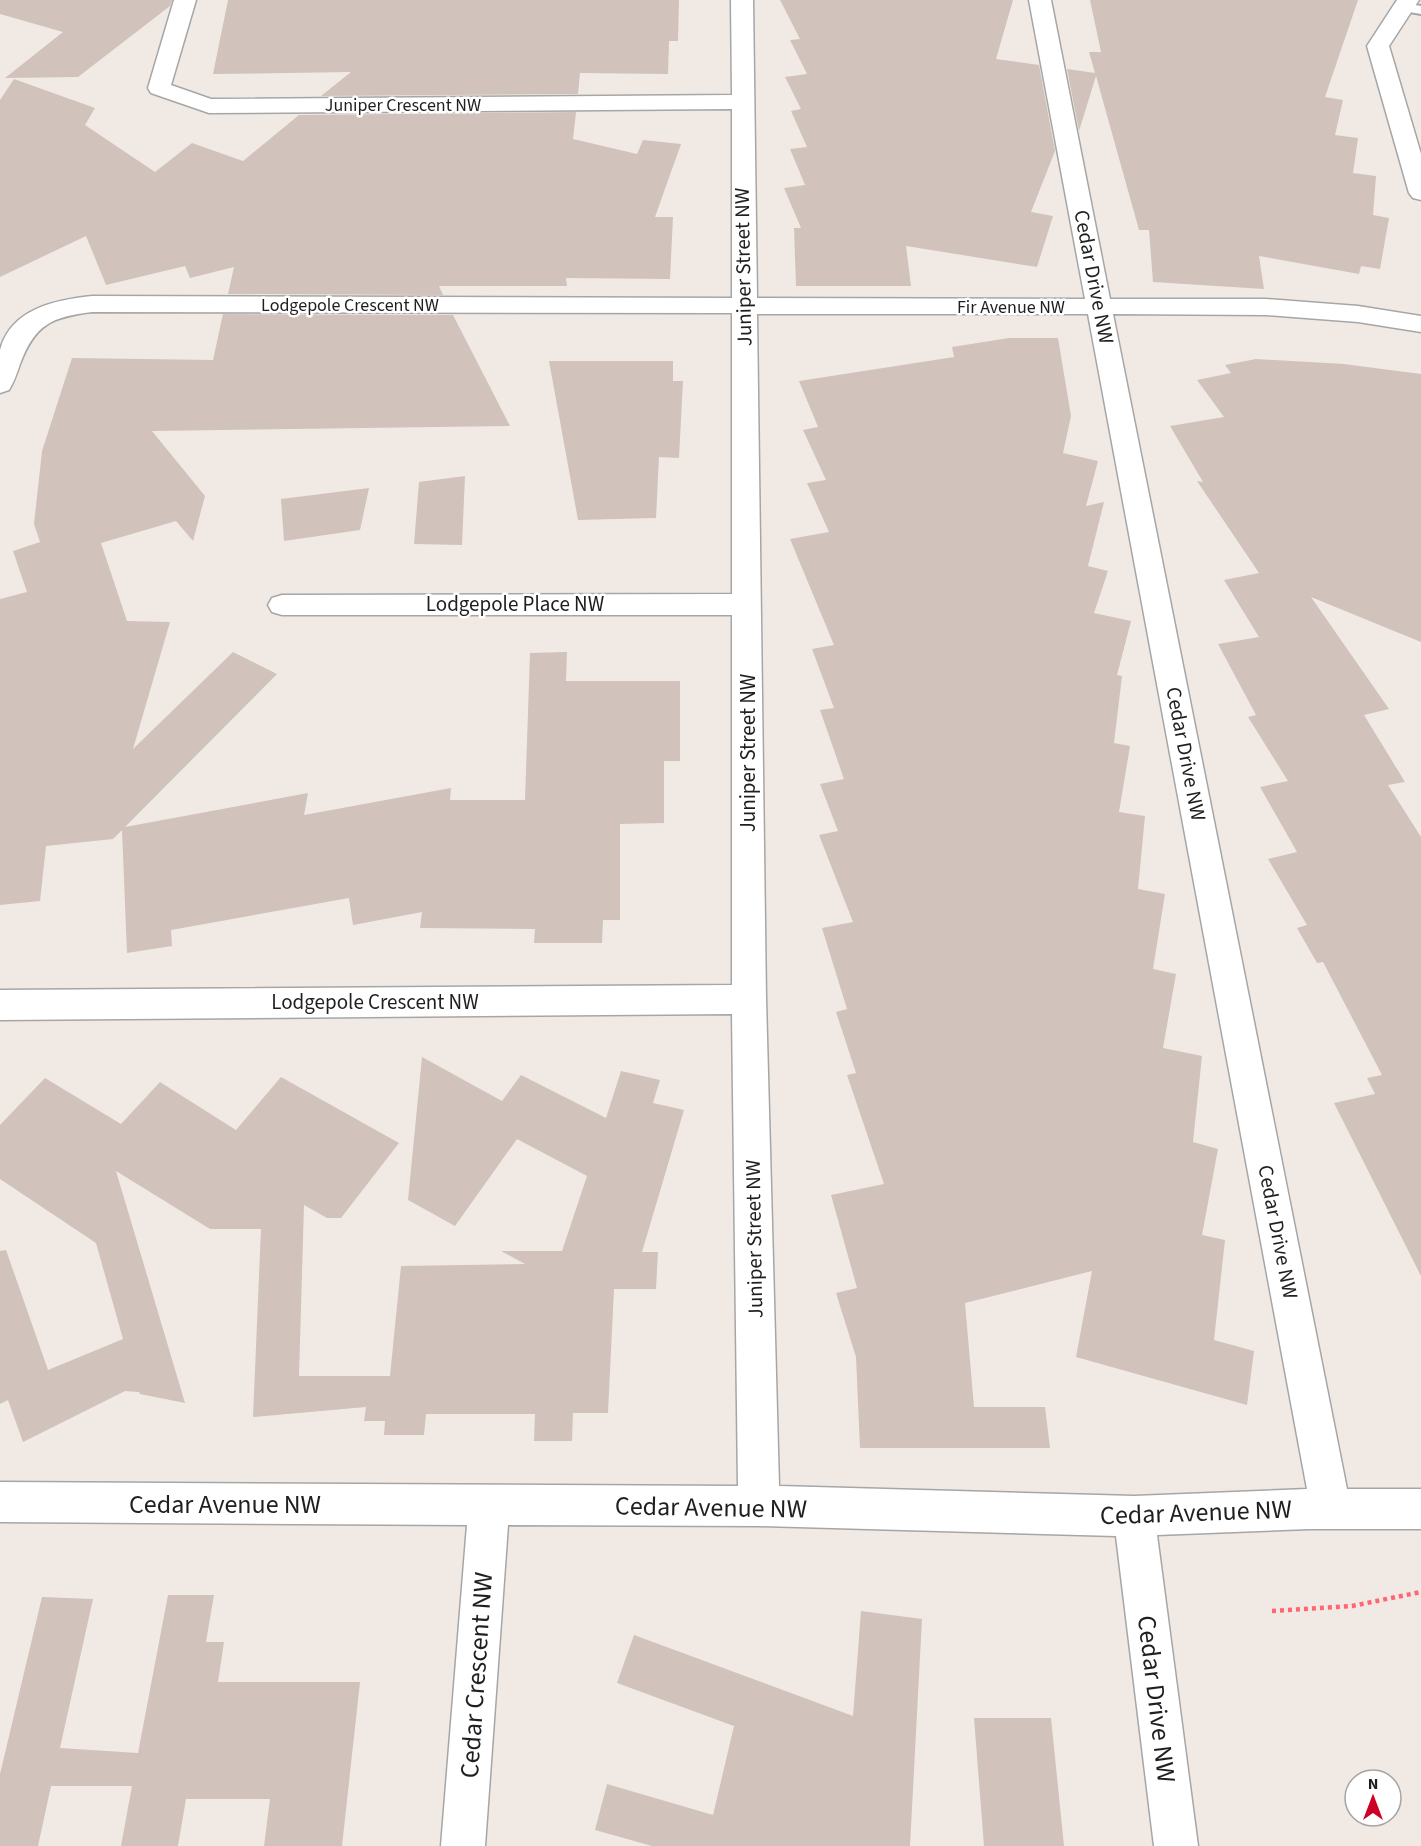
<svg xmlns="http://www.w3.org/2000/svg" width="1421" height="1846" font-family="'Source Sans 3',sans-serif">
<style>
.building{fill:#d1c2bc}
.lines{fill:none;stroke-linecap:round;stroke-linejoin:round}
.lane-casing{stroke:#a6a6a6;stroke-width:4}
.street-casing{stroke:#a6a6a6;stroke-width:3}
.path{stroke:#ff6672;stroke-width:4.5;stroke-dasharray:4 4;stroke-linecap:butt}
.lane{fill:#fff;fill-rule:evenodd}
.street{fill:#fff;fill-rule:evenodd}
.labels{text-anchor:middle;stroke-width:5;stroke-linejoin:round;paint-order:stroke}
.far-street-label{font-size:18px;fill:#1f1f1f;stroke:#fff}
.street-label{font-size:21px;fill:#1f1f1f;stroke:#fff}
.near-street-label{font-size:26px;fill:#1f1f1f;stroke:#fff}
</style>
<rect width="100%" height="100%" fill="#f1eae4"/>
<path class="building" d="M0,0H172L170,6L78,77L5,78L63,32L0,14Z
M228,0H679L678,41H669L668,74L580,73L578,94L321,96L351,72L213,74Z
M780,0H1013L996,59L1039,65L1055,151L1031,212L1053,216L1037,267L906,246L911,286H796L794,228H801L784,188L805,185L790,149L807,147L791,111L801,109L785,77L807,74L790,40L800,39Z
M1090,0H1358L1325,97L1343,100L1335,135L1358,138L1353,173L1376,176L1373,215L1389,218L1380,269L1361,266L1359,274L1259,256L1264,289L1153,282L1149,230H1139L1096,76L1079,131L1067,69L1095,73L1089,52H1101Z
M14,79L95,108L85,125L155,172L192,143L243,161L299,115L576,112L573,139L637,154L643,140L681,144L655,217H673L670,279L566,278L567,286H439L443,295L228,294L234,267L190,278L185,266L106,285L86,236L0,277V100Z
M223,314L453,315L510,426L152,431L205,496L193,541L176,521L101,543L127,621L170,622L133,749L233,652L277,674L125,827L308,793L304,815L451,788L450,800H525L530,653L567,652L566,681H680V761H664V823L620,824V920H603L602,943H534L535,929L420,928L422,912L353,925L349,898L171,930L172,946L127,953L122,830L113,839L46,846L40,901L0,905V599L27,592L13,551L40,542L34,524L42,451L72,358L213,360Z
M1009,338H1058L1071,416L1063,453L1098,461L1086,506L1104,502L1088,566L1108,571L1094,613L1131,621L1117,675L1122,676L1114,743L1130,746L1119,812L1145,816L1138,889L1165,894L1153,969L1176,974L1163,1048L1202,1056L1193,1142L1218,1149L1202,1235L1225,1240L1214,1340L1254,1351L1247,1405L1076,1357L1092,1271L965,1303L974,1407H1045L1050,1448H860L856,1357L836,1293L857,1288L831,1195L884,1184L847,1075L856,1073L836,1012L847,1009L822,928L853,922L819,835L838,831L820,784L844,779L820,710L834,708L812,649L834,645L790,539L829,532L807,483L826,480L803,430L818,427L799,381L954,357L952,347Z
M1256,359L1344,364L1421,374V642L1311,597L1389,709L1364,715L1405,782L1388,785L1421,837V1276L1334,1103L1375,1094L1367,1078L1382,1075L1323,962L1317,963L1297,928L1307,925L1268,859L1297,852L1260,787L1288,781L1248,717L1256,715L1218,644L1259,637L1224,580L1259,573L1197,481L1203,482L1170,426L1224,417L1197,380L1231,373L1225,365Z
M549,361H673V381H683L679,458L659,457L656,518L578,520Z
M465,476L462,545L414,544L419,482Z
M369,488L360,530L284,541L281,499Z
M422,1057L502,1101L521,1075L606,1118L621,1071L660,1080L653,1103L684,1110L642,1252H658L656,1289H614L608,1413H573L572,1441H534L535,1414H426L424,1435H384L385,1421H364L366,1407L253,1417L261,1229H210L116,1171L185,1403L140,1394L139,1392L125,1391L23,1442L8,1400L0,1404V1251L6,1250L48,1370L123,1339L96,1243L0,1179V1125L45,1078L121,1124L160,1082L236,1130L281,1077L399,1143L341,1218H327L304,1205L299,1376H390L401,1266L525,1264L501,1251H562L587,1176L517,1139L455,1226L408,1200Z
M168,1595H214L206,1642H224L218,1682H360L342,1846H264L270,1799H186L178,1846H121L132,1786H51L38,1846H0V1774L42,1597L93,1599L60,1748L138,1753Z
M861,1611L922,1619L910,1846H652L595,1830L607,1784L713,1815L734,1726L617,1683L634,1635L853,1716Z
M974,1718H1051L1064,1846H984Z"/>
<g class="lines">
<defs>
<path id="lane" d="M1403,3L1421,6V14L1398,10L1396,7L1398,4Z"/>
<path id="street" d="M174,0H196L171,85L211,99L732,95L731,0H753L757,298L1085,299L1029,0H1051L1110,299H1266L1358,306L1421,316V332L1358,322L1266,315L1113,314L1347,1489H1421V1529H1309L1157,1535L1198,1846H1154L1116,1536L759,1526L508,1525L485,1846H441L467,1525L0,1522V1482L738,1486L732,1014L0,1020V990L732,985V615H282L272,612L268,605L272,598L282,595L732,594V313L92,312C52,317 35,324 20,364C17,373 14,382 9,390L0,393C0,380 0,362 0,350C11,308 56,300 92,296L732,298V109L209,113L151,93L148,88ZM757,314H1088L1307,1489L1134,1496L779,1486L766,999Z
M1397,0H1419L1389,46L1421,154V200L1413,198L1409,193L1367,46Z"/>
</defs>
<use href="#lane" class="lane-casing"/>
<use href="#street" class="street-casing"/>
<path class="path" d="M1272,1611L1352,1606L1421,1592"/>
<use href="#lane" class="lane"/>
<use href="#street" class="street"/>
</g>
<g class="labels">
<g class="far-street-label">
<text x="403" y="111">Juniper Crescent NW</text>
<text x="350" y="311">Lodgepole Crescent NW</text>
<text x="1011" y="313">Fir Avenue NW</text>
</g>
<g class="street-label">
<text transform="translate(743 267) rotate(-91)" y="7">Juniper Street NW</text>
<text transform="translate(1094 277) rotate(79)" y="7">Cedar Drive NW</text>
<text x="515" y="611">Lodgepole Place NW</text>
<text transform="translate(748 753) rotate(-90)" y="7">Juniper Street NW</text>
<text transform="translate(1186 754) rotate(79)" y="7">Cedar Drive NW</text>
<text x="375" y="1009">Lodgepole Crescent NW</text>
<text transform="translate(1278 1232) rotate(79)" y="7">Cedar Drive NW</text>
<text transform="translate(754 1239) rotate(-91)" y="7">Juniper Street NW</text>
</g>
<g class="near-street-label">
<text x="225" y="1513">Cedar Avenue NW</text>
<text transform="translate(711 1507) rotate(1)" y="9">Cedar Avenue NW</text>
<text transform="translate(1196 1512) rotate(-2)" y="9">Cedar Avenue NW</text>
<text transform="translate(476 1675) rotate(-86)" y="9">Cedar Crescent NW</text>
<text transform="translate(1157 1699) rotate(83)" y="9">Cedar Drive NW</text>
</g>
</g>
<g transform="translate(1373 1798)"><circle r="28" fill="#ffffff" stroke="#a5a5a5" stroke-width="1.5"/>
<path d="M0-4.5L10 22L0 15L-10 22Z" fill="#cd0025"/>
<text y="-9" font-size="16" font-weight="bold" text-anchor="middle" fill="#1f1f1f">N</text>
</g>
</svg>
